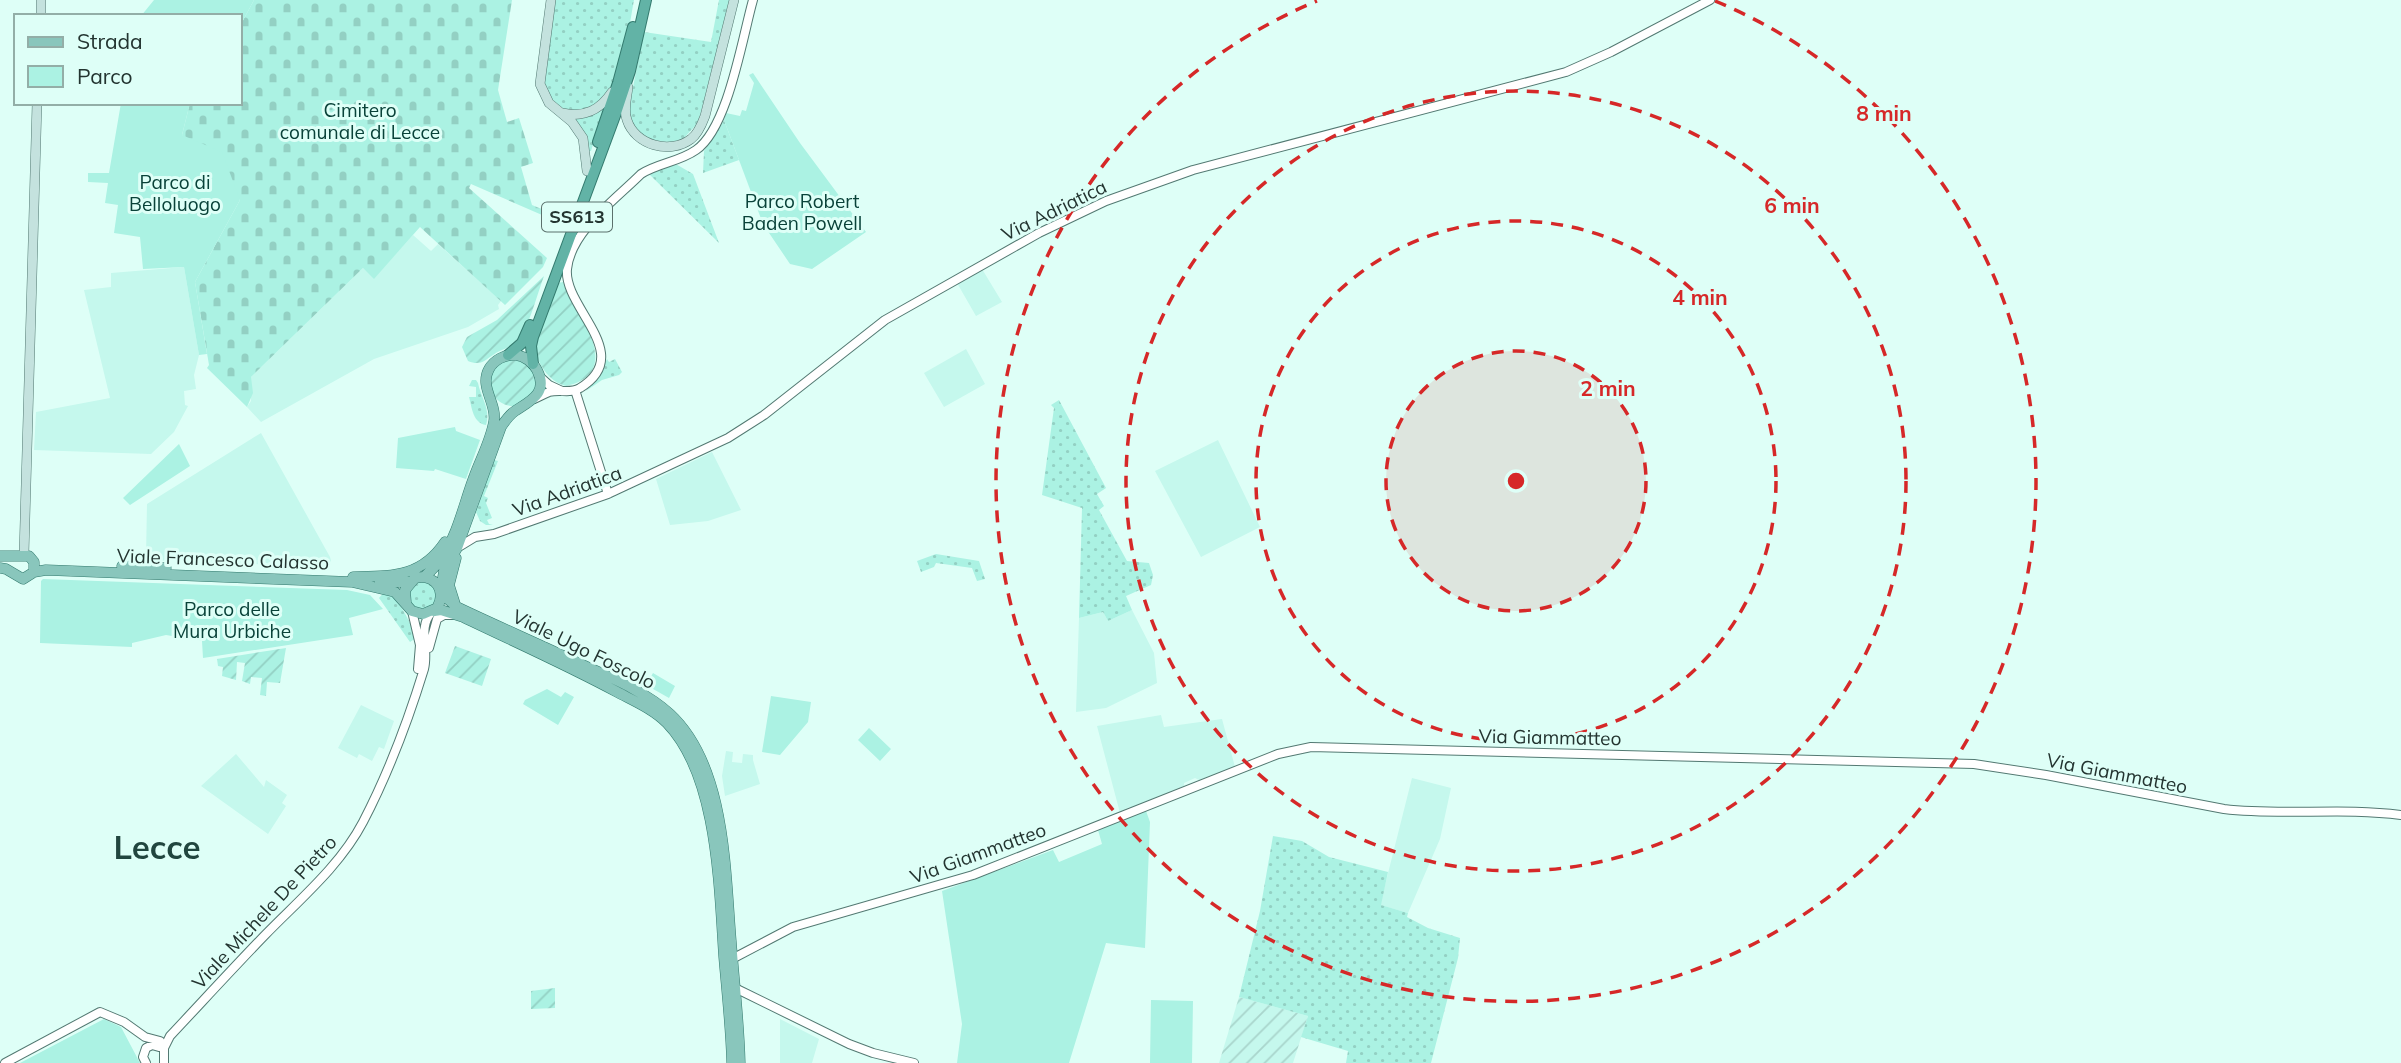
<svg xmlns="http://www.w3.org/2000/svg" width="2401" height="1063" font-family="Mulish,sans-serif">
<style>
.built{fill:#c5f8ed}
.industrial{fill:url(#industrial-furrows)}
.grass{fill:url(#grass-dots)}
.cemetery{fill:url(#cemetery-stones)}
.park{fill:#abf2e3}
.garden{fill:url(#garden-furrows)}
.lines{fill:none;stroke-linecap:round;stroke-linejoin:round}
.tertiary-casing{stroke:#537972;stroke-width:10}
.secondary-casing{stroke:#537972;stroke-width:10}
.primary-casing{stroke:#337a6e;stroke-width:11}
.trunk-casing{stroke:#337a6e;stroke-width:12}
.tertiary{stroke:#fff;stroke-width:8}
.secondary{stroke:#c4e2de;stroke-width:9}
.primary{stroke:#89c6bc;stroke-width:10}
.trunk{stroke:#62b3a6;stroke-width:10}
.ring{fill:none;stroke:#d62828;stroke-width:3.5;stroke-dasharray:12 9}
.labels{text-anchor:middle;stroke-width:6;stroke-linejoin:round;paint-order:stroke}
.shield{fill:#defff7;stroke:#5b716c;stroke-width:2}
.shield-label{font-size:18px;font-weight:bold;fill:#233430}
.park-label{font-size:19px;fill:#094239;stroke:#defff7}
.street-label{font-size:19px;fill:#233430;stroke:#defff7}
.town-label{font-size:33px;font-weight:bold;fill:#21463f;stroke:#defff7}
.centre{fill:#d62828;stroke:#defff7;stroke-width:3.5}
.ring-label{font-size:21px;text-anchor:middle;font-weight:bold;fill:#d62828;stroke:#defff7;stroke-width:6;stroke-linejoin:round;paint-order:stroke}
</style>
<defs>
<pattern id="industrial-furrows" width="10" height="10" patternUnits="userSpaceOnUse" patternTransform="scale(1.75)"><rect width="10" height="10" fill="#c5f8ed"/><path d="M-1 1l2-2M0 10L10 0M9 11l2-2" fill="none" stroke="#a9d5cc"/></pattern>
<pattern id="grass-dots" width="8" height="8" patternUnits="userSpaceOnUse" patternTransform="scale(1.75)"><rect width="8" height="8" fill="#abf2e3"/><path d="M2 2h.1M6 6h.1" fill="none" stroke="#93d0c3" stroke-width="1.8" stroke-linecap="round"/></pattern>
<pattern id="cemetery-stones" width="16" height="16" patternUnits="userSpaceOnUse" patternTransform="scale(1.75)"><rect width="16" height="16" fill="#abf2e3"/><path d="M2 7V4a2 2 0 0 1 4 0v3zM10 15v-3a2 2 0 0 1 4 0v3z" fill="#93d0c3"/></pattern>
<pattern id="garden-furrows" width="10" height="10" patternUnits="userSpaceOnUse" patternTransform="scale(1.75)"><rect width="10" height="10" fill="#abf2e3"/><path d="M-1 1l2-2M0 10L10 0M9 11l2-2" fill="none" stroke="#93d0c3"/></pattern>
</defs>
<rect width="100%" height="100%" fill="#defff7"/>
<path class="built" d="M413,235L431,251L438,244L501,301L498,305L499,309L468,327L374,359L261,422L247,407L251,401V377L363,268L374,278Z
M184,267L199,355L194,375L196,389L184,391L185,405L188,406L174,432L151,454L34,450L36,412L110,398L84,290L111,287V273Z
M982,269L1002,302L976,316L957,283Z
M966,349L985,384L944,407L924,373Z
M261,433L330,557L331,561L328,567L148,560L146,556L147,504Z
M1218,440L1260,527L1201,557L1155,471Z
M712,452L741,510L708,521L670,525L656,479Z
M1132,610L1154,653L1157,683L1106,708L1076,712L1079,618L1103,612L1108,621Z
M361,705L394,721L384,749L379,747L372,761L359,754L357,758L338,748Z
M1161,715L1164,727L1222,719L1235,767L1199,780L1195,778L1184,783V786L1132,808L1130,807L1125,809V811L1120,813L1097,726Z
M726,751L733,752L732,762L742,763L743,754L753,755V760L760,784L725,796L722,776Z
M236,754L264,787L266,780L287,795L282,803L286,806L268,834L201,786Z
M1412,778L1451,788L1440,839L1408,913L1380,905Z
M780,1019L819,1039L812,1063H780Z"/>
<path class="industrial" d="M1239,997L1308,1016L1293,1063H1219Z"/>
<path class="grass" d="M554,0H634C628,32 617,127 567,110C552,104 545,91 543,76Z
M719,0H730L698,123L684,138L674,142L653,141L636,130L628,112L644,32L711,42Z
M605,107L591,151H589L587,141L571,116L594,114Z
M724,120L739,160L703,173L704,151Z
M674,163L693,174L719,243L648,173Z
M607,359L609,362L615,359L622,372L619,375L602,380L586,391L598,377Z
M472,380H476L478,383C481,398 491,409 486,425C473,423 472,408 469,397H476V387L469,386Z
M1059,400L1106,488L1097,494L1104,506L1099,510L1127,561L1149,563L1153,575L1151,585L1126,596L1132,610L1108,621L1103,612L1079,618L1082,508L1042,495L1054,408L1051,405Z
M494,460L498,461L484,496L488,498L486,503L492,518L487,520L489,524L493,525H486L480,521L476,512Z
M936,554L979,561L985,579L977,581L972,568L936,563L934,567L921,572L917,561Z
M409 596a14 14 0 1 1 28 0a14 14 0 1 1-28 0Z
M385,591L393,594C403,610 410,620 416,638L410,642L379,598Z
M1273,836L1302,841L1329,857L1388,872L1381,905L1408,913L1407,917L1428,928L1460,938L1458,958L1431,1063H1346L1348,1051L1301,1037L1308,1016L1239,997L1260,911Z"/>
<path class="cemetery" d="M254,0H512L498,90L507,122L519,118L533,163L521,167L532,205L551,213L549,218L471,184L469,188L547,258L543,267L505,305L420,227L374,279L363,268L251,377L253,393L247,407L207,368L209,365L195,282L240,200L182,135L190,103H240V26Z"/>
<path class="park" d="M154,0H254L240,26V16H141Z
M753,73L800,143L866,232L812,269L790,264L763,224L724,120L726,113L740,116L742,110L746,111L754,83L749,75Z
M121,103H190L182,135L222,152L240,200L195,282L207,354L199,355L184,267L143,269L140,237L114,233L118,205L105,203L108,183L88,182V173H109Z
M455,427L456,431L480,440L466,479L435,469L434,471L396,468L398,438Z
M179,444L190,466L130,505L123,498Z
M43,579L347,590L370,595L383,609L349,618L353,635L203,658L202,641L166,635L132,643V647L40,643L41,581Z
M653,673L675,686L669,698L646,685Z
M547,689L561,697L565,692L574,697L558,725L523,704L525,700Z
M771,696L811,702L808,722L780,755L762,752Z
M869,728L891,749L880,761L858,740Z
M1146,811L1150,822L1145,948L1106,943L1069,1063H957L962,1024L942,891L1053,850L1059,862L1102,844L1098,830Z
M1151,1000L1193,1001L1192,1063H1150Z
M104,1019L121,1027L140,1063H20Z"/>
<path class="garden" d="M544,276C538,292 529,326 520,338C514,348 502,348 493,355C484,361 480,366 468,361L462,347L467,337L497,320Z
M563,282C578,313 626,373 566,386C549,382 536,363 535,345L558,283Z
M490 383a23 23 0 1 1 46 0a23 23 0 1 1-46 0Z
M455,646L491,659L482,686L445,673Z
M286,648L280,683L267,682L266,696L260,695L262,678L251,677L250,684L242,681L245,663L237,662L236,680L222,676L223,667L218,666L217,659Z
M555,988V1008L531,1009V991Z"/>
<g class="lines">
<defs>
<path id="tertiary" d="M539,376L549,385L562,391
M575,390L608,494
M534,399C539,397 544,394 549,392C560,389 571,394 580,388C636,354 563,308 567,269C571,231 615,200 641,174C658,163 679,162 696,150C728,128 742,39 753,0
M457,548L475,537L494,534L608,494L728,438L764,415L885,320L1039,233L1106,201L1193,170L1566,72L1611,52L1710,0
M412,611L420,645L418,669
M429,648L437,619L444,615H452
M730,960L793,927L973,875L1278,754L1311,747L1974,764L2046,775L2224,809C2283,816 2342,807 2401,815
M735,988L849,1044L873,1053L914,1063
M5,1063L100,1012L124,1022L145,1037L160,1041
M146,1063L143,1057L146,1048L152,1045L159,1047
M164,1063V1048L170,1036C202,1002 233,968 265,935C299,900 340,866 363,822C388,774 408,721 424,669C429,650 418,627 431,613"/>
<path id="secondary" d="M551,0L540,84L549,103L572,122L583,138L587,171
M41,16V0
M628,87C627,98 623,109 627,120C635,145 670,155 691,139C698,134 702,124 705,116L734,0
M562,113C585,118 600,110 612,92
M24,554L37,103"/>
<path id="primary" d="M0,556H29L34,562V572
M122,566L166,568
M0,568L6,569L23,579L34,572L46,570L352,582L395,592L412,611L423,614L437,608C447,590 435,574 415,578L405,590L406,602
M353,577C391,576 421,578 445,542
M424,577C431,571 437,565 442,557C458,534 464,503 474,477C480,460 491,440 494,421C497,403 479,387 489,369C494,360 505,354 516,355C524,356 533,362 537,370C549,393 530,401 515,411C509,415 505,421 501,427L457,548L444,571L441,589
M380,582H410
M442,594L457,607C499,627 541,645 583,665C612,678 646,692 670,714C726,766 725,871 731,941C734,982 739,1022 740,1063
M455,604L449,585L456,558
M434,611L441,610L463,617C515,642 567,665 617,692C634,701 653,709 667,723C718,776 719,886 724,957C727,992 731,1027 732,1063"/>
<path id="trunk" d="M598,142L618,83L633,27
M508,355L522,343L530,325
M533,364L531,346L533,337L616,113L630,71L646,0"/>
</defs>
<use href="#tertiary" class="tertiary-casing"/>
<use href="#secondary" class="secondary-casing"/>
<use href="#primary" class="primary-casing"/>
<use href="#trunk" class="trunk-casing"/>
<use href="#tertiary" class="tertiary"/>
<use href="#secondary" class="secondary"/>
<use href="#primary" class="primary"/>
<use href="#trunk" class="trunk"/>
</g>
<circle cx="1516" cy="481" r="130" fill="#d62828" fill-opacity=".12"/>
<g class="ring">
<circle cx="1516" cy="481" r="130"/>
<circle cx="1516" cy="481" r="260"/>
<circle cx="1516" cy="481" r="390"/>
<path d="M1715 1A520 520 0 1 1 1317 1"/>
</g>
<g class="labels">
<rect class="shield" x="542" y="202.5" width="70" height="29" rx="5"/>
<g class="shield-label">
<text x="577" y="223">SS613</text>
</g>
<g class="park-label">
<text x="360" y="117">Cimitero<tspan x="360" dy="22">comunale di Lecce</tspan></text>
<text x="175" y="189">Parco di<tspan x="175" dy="22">Belloluogo</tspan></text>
<text x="802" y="208">Parco Robert<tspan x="802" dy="22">Baden Powell</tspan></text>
<text x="232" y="616">Parco delle<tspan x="232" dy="22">Mura Urbiche</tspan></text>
</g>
<g class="street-label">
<text transform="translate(1054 210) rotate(-26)" y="7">Via Adriatica</text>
<text transform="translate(567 491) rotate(-20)" y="7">Via Adriatica</text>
<text transform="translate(223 559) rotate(2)" y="7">Viale Francesco Calasso</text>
<text transform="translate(584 649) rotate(26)" y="7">Viale Ugo Foscolo</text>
<text transform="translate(1550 737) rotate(1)" y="7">Via Giammatteo</text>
<text transform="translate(2117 773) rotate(11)" y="7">Via Giammatteo</text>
<text transform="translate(978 853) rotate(-20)" y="7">Via Giammatteo</text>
<text transform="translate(264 912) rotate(-47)" y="7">Viale Michele De Pietro</text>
</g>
<g class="town-label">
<text x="157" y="859">Lecce</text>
</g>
</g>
<circle cx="1516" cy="481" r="10" class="centre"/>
<g class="ring-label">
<text x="1884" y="121">8 min</text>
<text x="1792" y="213">6 min</text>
<text x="1700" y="305">4 min</text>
<text x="1608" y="396">2 min</text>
</g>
<rect x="14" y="14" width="228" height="91" fill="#defff7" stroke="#93aea7" stroke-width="2"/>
<rect x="28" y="37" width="35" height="10" fill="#89c6bc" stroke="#93aea7" stroke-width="2"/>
<text x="77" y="49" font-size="21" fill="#233430">Strada</text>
<rect x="28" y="66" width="35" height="21" fill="#abf2e3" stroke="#93aea7" stroke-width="2"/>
<text x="77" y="84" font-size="21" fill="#233430">Parco</text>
</svg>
